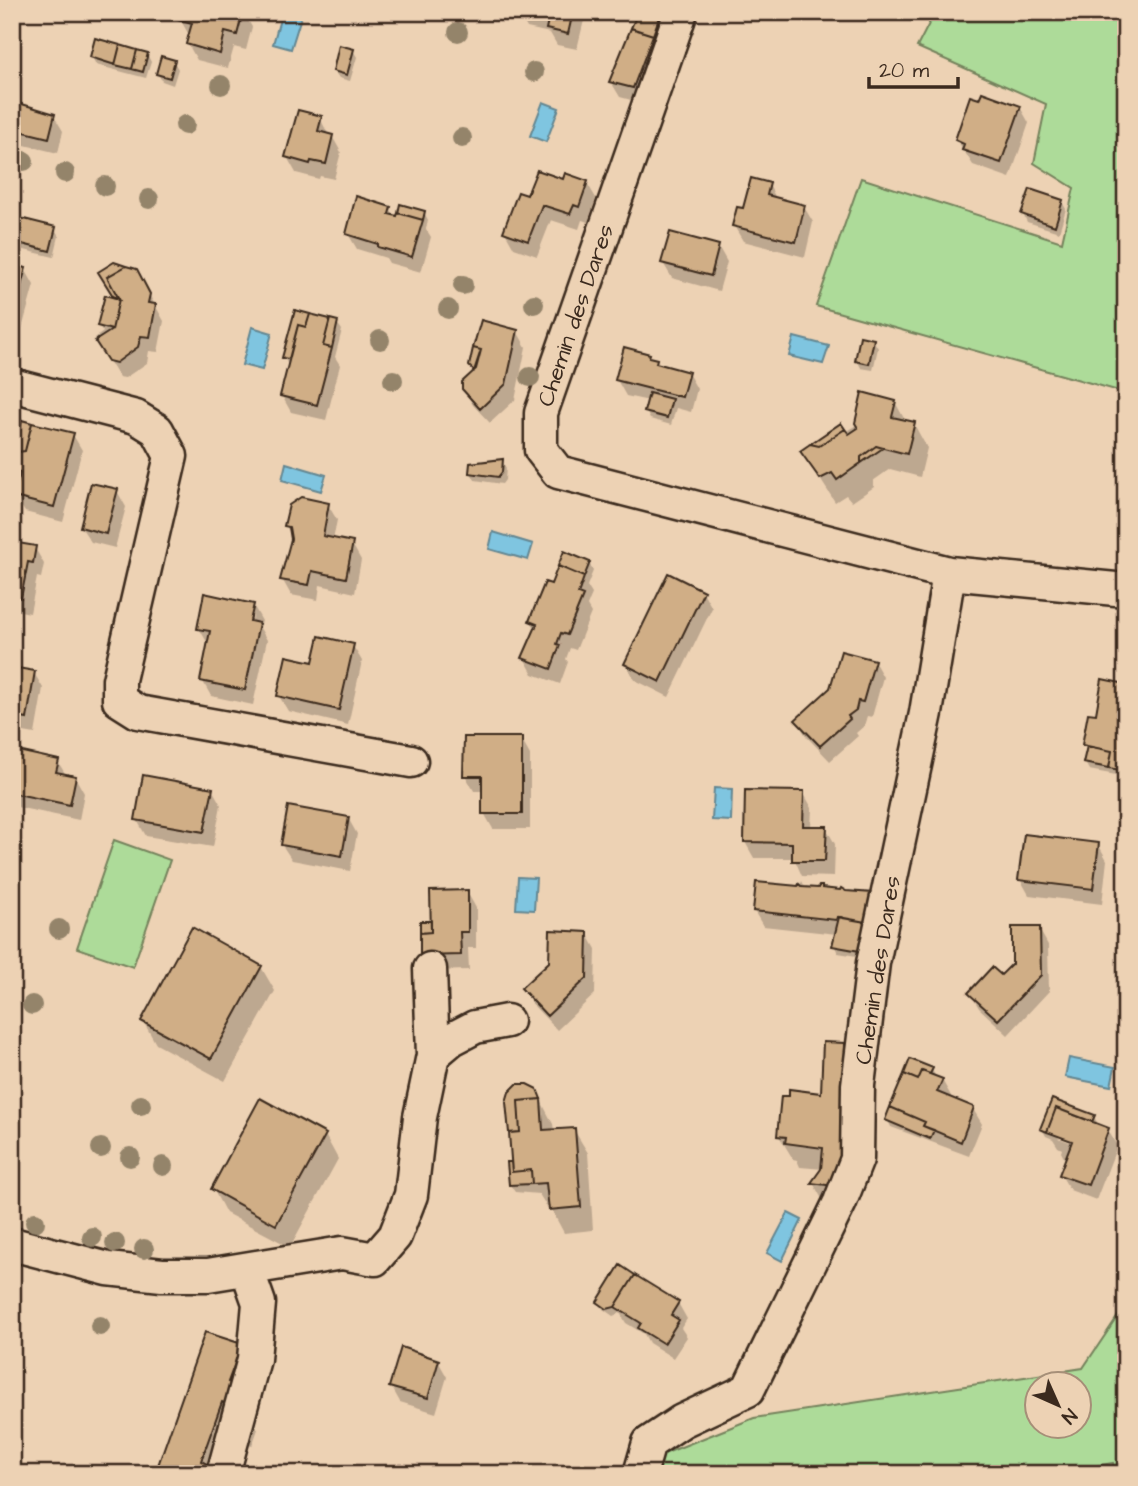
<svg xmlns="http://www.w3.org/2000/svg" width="1138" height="1486" font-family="'Architects Daughter',sans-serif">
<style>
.green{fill:#addb99;stroke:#74825c;stroke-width:2;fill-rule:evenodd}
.water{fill:#7fc5e0;stroke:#648792;stroke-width:2}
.shadow{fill:#0003;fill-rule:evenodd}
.building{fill:#d0ae86;stroke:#3b2a1e;stroke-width:2}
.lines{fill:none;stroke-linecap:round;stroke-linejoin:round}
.minor-casing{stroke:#3b2a1e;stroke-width:37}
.minor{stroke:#edd2b4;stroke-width:32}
.tree{fill:#94846b}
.labels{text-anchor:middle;stroke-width:5;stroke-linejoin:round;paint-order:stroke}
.street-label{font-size:23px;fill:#3b2a1e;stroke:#edd2b4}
</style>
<rect width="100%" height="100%" fill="#edd2b4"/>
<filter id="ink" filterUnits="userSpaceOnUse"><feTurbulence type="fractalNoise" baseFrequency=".0143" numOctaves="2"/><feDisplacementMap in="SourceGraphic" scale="14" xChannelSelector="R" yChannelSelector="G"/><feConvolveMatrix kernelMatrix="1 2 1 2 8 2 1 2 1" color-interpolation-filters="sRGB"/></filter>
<g filter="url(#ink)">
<path class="green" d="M935,12H1126V393L816,306L861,178L1062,242L1074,188L1034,163L1046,104L917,47Z
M114,840L170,860L133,967L77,948Z
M1126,1304V1474H1114L1113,1463L1052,1474H653L651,1459L754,1418L1083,1368ZM1036,1384H1078V1426H1036Z"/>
<path class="water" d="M282,12L301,17L291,49L273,44Z
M543,102L559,108L546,142L530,136Z
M252,327L272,333L262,370L242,365Z
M794,337L829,346L823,364L789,356Z
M286,463L326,475L321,491L282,480Z
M493,532L533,544L528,560L489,549Z
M714,788L732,789L731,821L712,820Z
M518,877L536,878L534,910L516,909Z
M1069,1058L1115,1067L1111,1086L1065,1077Z
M788,1213L802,1220L782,1261L767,1253Z"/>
<path class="shadow" d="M226,12H243L252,27L246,50L234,47L228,68L197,60L188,44L189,35L180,19Z
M518,12H586L577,49L557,45L550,33L527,28Z
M640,12H676L642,103L620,97L611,82Z
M353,50L357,57L350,81L339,78L334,71Z
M147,54L151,62L146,78L96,65L92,57Z
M174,62L178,69L173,85L162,81L158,74Z
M980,101L1020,107L1029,123L1010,178L973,165L957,140Z
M12,103L54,116L63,131L58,153L12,142Z
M320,118L329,136H332L341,152L334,179L320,176L319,179L296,173L287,157Z
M564,181L587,183L596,198L588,222L582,220L579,229L551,220L537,256L514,248L505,232L528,197Z
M769,185L777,200L804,207L813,222L805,257L743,241L734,226L744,211Z
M1062,202L1066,209L1059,232L1027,222L1023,214Z
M389,208L395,217L424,212L428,220L426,229L431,237L421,272L389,263L386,258L357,249L348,234Z
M55,229L59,236L54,257L20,249L16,242Z
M718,246L727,262L719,291L672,278L663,263Z
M12,266L25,269L34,285L14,358Z
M136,271L164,321L158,352L149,351L147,363L125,378L119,377L95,338L103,332L99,326L116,299L100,272Z
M296,312L337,323L342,330L335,357L340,365L326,420L291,412L282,396L288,365L284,357Z
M482,322L517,331L526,347L515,400L490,423L473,405L464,389L474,372L471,366Z
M873,340L878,348L873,370L861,368L857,360Z
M649,355L659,366L688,373L697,389L691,412L676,408L671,425L650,419L646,412L649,401L626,396L617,380Z
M895,402L906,422L914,424L927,448L920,477L890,469L873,481L874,487L852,502L846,495L835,502L802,451L850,437L851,436L848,430Z
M24,422L73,435L82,450L63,522L25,512L15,497L20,477L16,469L18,456L16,453Z
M502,461L506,468L505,480L502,484L475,480L471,473Z
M117,491L126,507L115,548L91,542L81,527Z
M328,505L337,520L333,540L352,544L361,560L355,593L320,585L318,600L291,595L282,579L293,537L286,526Z
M12,544L35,548L44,564L41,578L37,577L30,613L15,610L12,625Z
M589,563L593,571L587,586L592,594L587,606L591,613L576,650L570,648L566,659L568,662L560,684L533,674L524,658L536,630L531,621L552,586Z
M703,592L712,608L669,697L635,680L626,664Z
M253,605L262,621L260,628L267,640L253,705L211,696L202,680L208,644L199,628ZM249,616H253L250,630Z
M353,646L362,661L348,725L288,711L279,696L314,664Z
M874,661L883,677L872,717L867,716L864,726L856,733L858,736L830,761L806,736L797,720Z
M12,669L34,673L43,688L35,734L12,730Z
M1126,685V792L1116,775L1089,770L1085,763L1087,751L1084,745L1098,716Z
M521,739L530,755V829H493L484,813V791H474L465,775Z
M58,762L66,775L75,777L84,793L79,820L12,806V770Z
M212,789L221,805L213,847L146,836L137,820Z
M803,792L812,808L811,828H826L835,844L834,877L802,876L794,858H754L745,842Z
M348,818L357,834L350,871L292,860L282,845Z
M1098,844L1107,860L1102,904L1029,895L1020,879Z
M802,881L806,889L872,894L863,957L838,953L834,945L837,934L763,926L754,911L799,888Z
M467,892L476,908V948H468L469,970L431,971L430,923Z
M1039,929L1048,945L1049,991L1008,1035L979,1008L970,993L1001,977L1014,964Z
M587,933L596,949L595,994L557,1030L532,1004L523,988Z
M261,967L275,991L225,1081L156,1044L143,1021Z
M844,1044L858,1068L826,1206L813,1183L823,1169L800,1167L797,1160L793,1159L779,1136L823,1095Z
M911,1061L932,1070L936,1077L942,1080L951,1096L949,1099L973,1109L982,1124L969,1156L891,1127L887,1119Z
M540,1099L553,1124L554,1131L574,1130L588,1153L593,1230L564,1233L550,1207H547L539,1194L515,1192L510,1185V1164L514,1171Z
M1094,1117L1098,1124L1108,1130L1117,1146L1096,1200L1070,1190L1061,1175L1065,1160L1061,1152L1062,1149L1058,1147L1053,1139L1046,1136L1042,1129ZM1061,1135L1074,1140L1072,1143L1058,1138Z
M325,1135L338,1159L290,1247L226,1213L213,1189Z
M599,1302L678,1303L687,1319L681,1328L687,1337L673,1358L649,1343L644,1334L626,1323L620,1313L613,1316L603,1309Z
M240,1346L265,1389L253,1421L258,1429L252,1446L246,1444L236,1474H157Z
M438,1361L447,1377L436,1413L400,1402L391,1386Z"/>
<path class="building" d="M180,12H243L237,35L225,32L220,54L186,44L192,23L178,19Z
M516,12H573L568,34L546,29L548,20Z
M638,12L659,18L653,35L631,28Z
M631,28L653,35L633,88L609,82Z
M95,38L120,45L115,65L90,57Z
M120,45L137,50L132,69L115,65Z
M339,45L354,49L347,75L333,71Z
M137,50L148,53L143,72L132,69Z
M161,56L175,60L170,78L156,74Z
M982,92L1021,106L1001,163L962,150L964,144L955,140L970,96L979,99Z
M12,101L55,114L49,138L12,129Z
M298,110L322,116L318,131L333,135L326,164L311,161L310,164L285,157Z
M537,170L563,179L565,173L588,181L579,207L574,205L570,214L542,205L528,241L503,232L518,192L527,195Z
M751,178L770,183L767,195L805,205L796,242L732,226L737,207L743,208Z
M1030,189L1063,200L1055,226L1021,214Z
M356,196L391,207L389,214L397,216L398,213L423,220L412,257L378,247V244L346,234Z
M400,204L425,211L423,220L398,213Z
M20,218L56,227L50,251L14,242Z
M670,232L719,245L711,276L661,263Z
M114,262L126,266L107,277L119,299L113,296L98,272Z
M12,264L26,268L12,317Z
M126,266L137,269L150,294L148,303L156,304L150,337L141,336L138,347L116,363L108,361L95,341L112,330L119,299L107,277Z
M105,295L119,299L112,330L97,326Z
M295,310L310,314L306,327L298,325L289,359L282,358Z
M310,314L330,319L323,346L332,348L317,405L280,396L298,325L306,327Z
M330,319L338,321L332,348L323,346Z
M481,320L518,330L506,384L480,409L462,389V382L476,369L481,350L473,348Z
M860,336L874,339L869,364L855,361Z
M624,347L650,354L649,357L657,359L656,363L689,372L682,397L615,380Z
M473,348L481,350L474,371L469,366Z
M862,392L896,401L892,417L915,422L907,454L876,446L861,457V463L837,480L832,473L820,479L800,451L810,444L819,446L845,429L849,434L858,428L855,423Z
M649,393L672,399L667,418L644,412Z
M22,420L32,423L25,451L17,452L14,456Z
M32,423L74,433L54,507L14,497L20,473L13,467L12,459L17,452L25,451Z
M841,423L845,429L819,446L810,444Z
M876,446L883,448L861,463V457Z
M503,459L502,472L498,477L469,473L470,463Z
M91,483L118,489L106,534L80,527Z
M301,497L329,503L323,536L353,542L346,578L312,571L309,585L280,580L291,539L289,527L284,526L289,505Z
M12,542L36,546L33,563L28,562L21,598L12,596Z
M564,551L590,562L584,577L558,566Z
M558,566L584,577L578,594L583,596L567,635L561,633L557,644L560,645L551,669L522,658L537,624L529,621L545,582L551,584Z
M668,573L704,591L660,682L624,664Z
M204,593L254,604L250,621L259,623L245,690L200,681L210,631L197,629Z
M319,636L354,644L339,710L277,696L286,656L313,662Z
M841,651L875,660L863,702L858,701L856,710L848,716L850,719L820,746L795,720L830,688Z
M12,667L35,671L27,719L12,716Z
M1102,679L1126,684V771L1109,768L1112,751L1082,745L1088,713L1096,714Z
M464,737H522V814H482V776H463Z
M1087,746L1112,751L1109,768L1083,763Z
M18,751L59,760L56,772L76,776L70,805L12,793V768Z
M143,775L213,788L204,832L135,820Z
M745,790L804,791L803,826H827L825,861H792V843L744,842Z
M288,806L349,817L342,856L281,845Z
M1024,834L1099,843L1093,889L1018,880Z
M756,882L798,886L799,884L802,887L818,888L819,886H822V888L840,890L841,888L846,891L873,893L866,922L837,917L836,920L753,911Z
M468,890V932H460L461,955L420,956V933L431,932L430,891Z
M839,917L866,922L860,951L832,946Z
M420,921H431V932L420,933Z
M192,927L262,966L211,1059L141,1021Z
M1012,927H1040L1041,975L998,1020L968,993L992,967L1001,975L1012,964Z
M550,930L588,932L587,978L547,1016L521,988L549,962Z
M823,1042L845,1043L843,1151L834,1186L811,1183L821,1169L823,1148L785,1143L786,1137L777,1136L781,1096H789V1089L821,1093Z
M910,1059L933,1068L930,1074L922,1071L918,1080L904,1074Z
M922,1071L943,1079L937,1092L974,1107L961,1142L923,1126L925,1122L890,1107L904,1074L918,1080Z
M517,1084H527L537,1089L541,1099L518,1101L520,1132L509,1133L506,1102L509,1092Z
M260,1098L326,1134L276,1225L211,1189Z
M541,1099L543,1130L575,1128L581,1207L549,1210L546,1183L532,1184L531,1170L512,1172L509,1133L520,1132L518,1101Z
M1052,1099L1095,1115L1092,1122L1056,1108L1047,1132L1040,1129Z
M890,1107L925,1122L923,1126L934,1130L930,1139L885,1120Z
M1056,1108L1109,1128L1088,1185L1059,1175L1072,1141L1047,1132Z
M507,1162H511L512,1172L531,1170L532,1184L509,1185Z
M620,1265L635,1275L615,1307L607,1309L597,1302Z
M635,1275L679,1302L671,1315L679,1320L664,1344L638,1328L641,1323L615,1307Z
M205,1332L242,1344L228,1382L234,1385L227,1404L222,1402L201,1461L207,1464L203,1474H155Z
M401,1347L439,1360L428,1398L389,1387Z"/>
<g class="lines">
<defs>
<path id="minor" d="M681,12L541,413V450L558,472L949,573L1126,590
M12,385L136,417L157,430L171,456L119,680V700L138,712L411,761
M430,969L433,1055
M12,1244L108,1269L162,1275H208L342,1253L375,1259L395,1236L411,1195L420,1117L433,1055L452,1039L475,1027L507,1021
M223,1474L254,1359L259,1303L247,1269
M640,1474L649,1443L682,1421L748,1390L840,1202L857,1159L858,1085L873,963L926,713L949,573"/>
</defs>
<use href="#minor" class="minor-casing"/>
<use href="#minor" class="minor"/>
</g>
<g class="tree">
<circle cx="458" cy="32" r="10"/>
<circle cx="534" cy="72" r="10"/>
<circle cx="221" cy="85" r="10"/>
<circle cx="185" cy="125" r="10"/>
<circle cx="462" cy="138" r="10"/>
<circle cx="24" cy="161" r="10"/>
<circle cx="65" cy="173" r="10"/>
<circle cx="105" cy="186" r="10"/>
<circle cx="149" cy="199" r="10"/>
<circle cx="463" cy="285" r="10"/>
<circle cx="534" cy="304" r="10"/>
<circle cx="448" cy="309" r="10"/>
<circle cx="380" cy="340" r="10"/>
<circle cx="530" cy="377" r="10"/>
<circle cx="393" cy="380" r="10"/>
<circle cx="59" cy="929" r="10"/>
<circle cx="32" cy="1005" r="10"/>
<circle cx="141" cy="1105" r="10"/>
<circle cx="101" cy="1148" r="10"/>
<circle cx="130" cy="1157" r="10"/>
<circle cx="163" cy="1166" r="10"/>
<circle cx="35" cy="1222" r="10"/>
<circle cx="92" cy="1237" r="10"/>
<circle cx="115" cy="1243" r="10"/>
<circle cx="144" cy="1249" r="10"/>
<circle cx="100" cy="1326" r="10"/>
</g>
</g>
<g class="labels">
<g class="street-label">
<text transform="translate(575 315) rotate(-71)" y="8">Chemin des Dares</text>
<text transform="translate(877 970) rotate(-81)" y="8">Chemin des Dares</text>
</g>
</g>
<rect width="1138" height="1486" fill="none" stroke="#edd2b4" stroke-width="42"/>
<rect x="21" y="21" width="1096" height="1444" fill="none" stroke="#3b2a1e" stroke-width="2.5" filter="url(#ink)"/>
<g transform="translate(1058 1405) rotate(135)"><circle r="33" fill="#edd2b4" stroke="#a68f78" stroke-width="2"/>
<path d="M0-5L12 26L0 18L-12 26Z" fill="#3b2a1e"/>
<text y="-10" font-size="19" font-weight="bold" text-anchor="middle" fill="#3b2a1e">N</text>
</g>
<path d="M869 77v10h89v-10" fill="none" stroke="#3b2a1e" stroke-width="3.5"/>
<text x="879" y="77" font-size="21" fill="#3b2a1e" stroke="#edd2b4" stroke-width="5" paint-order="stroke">20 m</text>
</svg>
